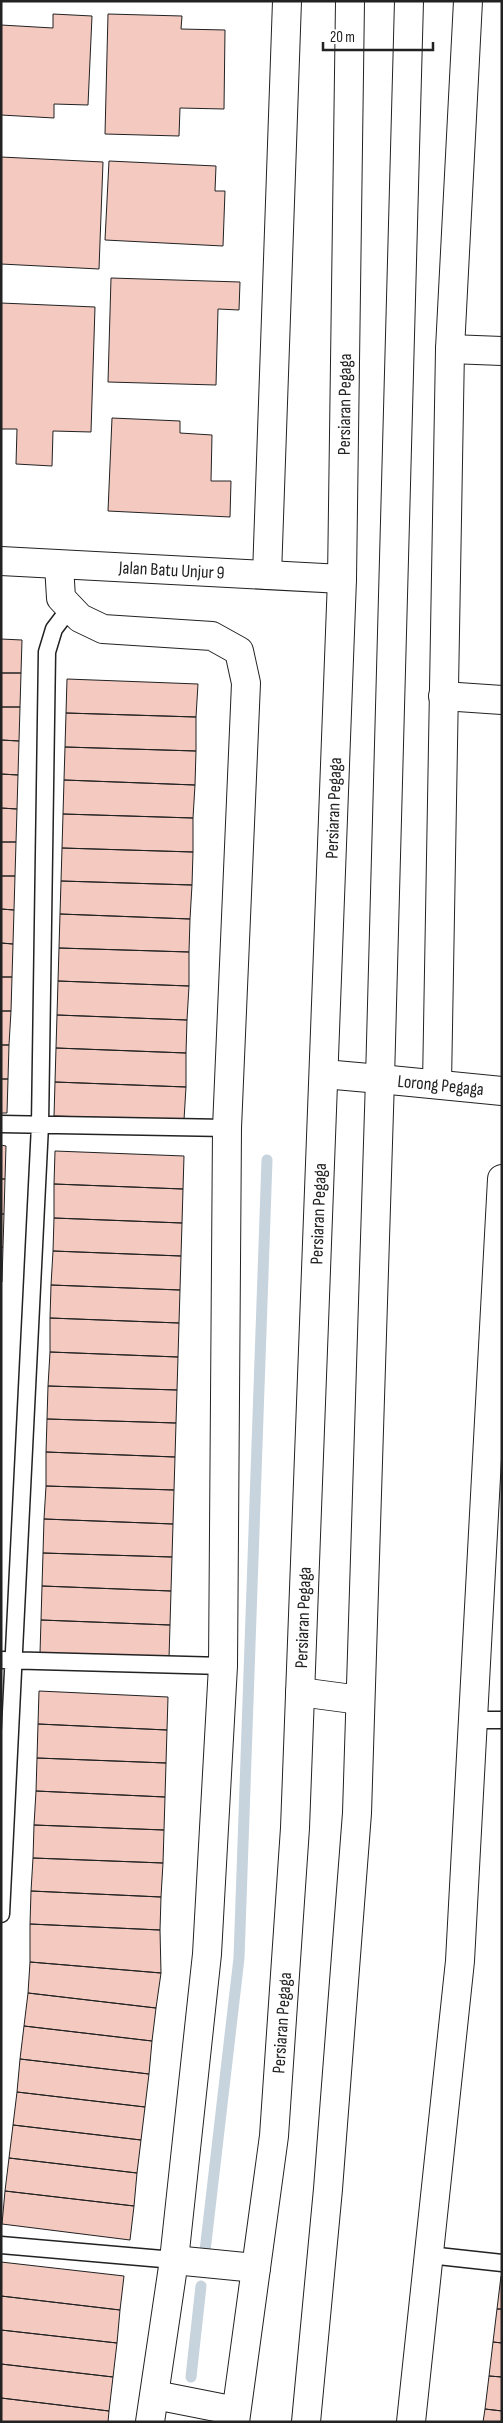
<svg xmlns="http://www.w3.org/2000/svg" width="503" height="2423" font-family="'Sofia Sans Condensed',sans-serif">
<style>
.lines{fill:none;stroke-linecap:round;stroke-linejoin:round}
.stream{stroke:#c7d3dd;stroke-width:11}
.building{fill:#f3c9c0;stroke:#222}
.service-casing{stroke:#222;stroke-width:19}
.minor-casing{stroke:#222;stroke-width:30}
.primary-casing{stroke:#222;stroke-width:30}
.service{stroke:#fff;stroke-width:16}
.minor{stroke:#fff;stroke-width:28}
.primary{stroke:#fff;stroke-width:28}
.labels{text-anchor:middle;stroke-width:4;stroke-linejoin:round;paint-order:stroke}
.street-label{font-size:18px;fill:#222;stroke:#fff}
</style>
<rect width="100%" height="100%" fill="#fff"/>
<g class="lines">
<path class="stream" d="M205,2251L239,1958L267,1160
M191,2377L201,2286"/>
</g>
<path class="building" d="M53,14L92,16L88,105L54,104V118L1,115V25L53,28Z
M108,14L182,16L181,29L225,30L224,109L180,108L179,136L105,134Z
M1,157L103,162L99,269L1,264Z
M109,161L216,166L215,191H225L223,246L105,240Z
M111,278L240,282L239,310L218,309L216,385L108,382Z
M1,303L95,307L91,432L53,431L52,466L16,464L17,429H1Z
M112,418L180,421V433L212,435L211,481H231L230,517L108,511Z
M1,639L22,640L21,673H1Z
M1,673H21L20,707H1Z
M67,679L198,684L196,717L66,713Z
M1,707H20L19,741L1,740Z
M66,713L196,717V751L65,747Z
M1,740L19,741L18,775L1,774Z
M65,747L196,751L195,785L64,780Z
M1,774L18,775L17,809L1,808Z
M64,780L195,785L193,818L63,814Z
M1,808L17,809L16,842H1Z
M63,814L193,818V852L62,848Z
M1,842H16L15,876H1Z
M62,848L193,852L192,885L61,881Z
M1,876H15L14,910L1,909Z
M61,881L192,885L190,919L60,914Z
M1,909L14,910L13,944L1,943Z
M60,914L190,919L189,952L59,948Z
M1,943L13,944L12,977H1Z
M59,948L189,952V986L58,981Z
M1,977H12L11,1011H1Z
M58,981L189,986L187,1020L57,1015Z
M1,1011H11L9,1045H1Z
M57,1015L187,1020L186,1053L56,1048Z
M1,1045H9L8,1079H1Z
M56,1048L186,1053V1087L55,1082Z
M1,1079H8L7,1113H1Z
M55,1082L186,1087L184,1120L54,1116Z
M1,1145L6,1146L5,1179H1Z
M55,1151L184,1156L183,1189L54,1184Z
M1,1179H5L4,1214H1Z
M54,1184L183,1189L182,1223L54,1218Z
M1,1214H4L3,1247H1Z
M54,1218L182,1223L181,1256L53,1251Z
M1,1247H3L2,1282H1Z
M53,1251L181,1256L180,1290L51,1285Z
M51,1285L180,1290L179,1323L50,1318Z
M50,1318L179,1323L178,1357L50,1352Z
M50,1352L178,1357L177,1390L48,1386Z
M48,1386L177,1390L176,1423L47,1419Z
M47,1419L176,1423L175,1457L46,1452Z
M46,1452L175,1457L174,1490L46,1486Z
M46,1486L174,1490L173,1524L44,1519Z
M44,1519L173,1524L172,1557L43,1553Z
M43,1553L172,1557L171,1591L42,1586Z
M42,1586L171,1591L170,1625L41,1620Z
M41,1620L170,1625L169,1658L40,1653Z
M39,1691L168,1697L167,1730L38,1724Z
M38,1724L167,1730L166,1763L37,1758Z
M37,1758L166,1763L165,1797L36,1791Z
M36,1791L165,1797L164,1830L34,1825Z
M34,1825L164,1830L163,1863L33,1858Z
M33,1858L163,1863L161,1897L31,1891Z
M31,1891L161,1897L160,1930L30,1924Z
M30,1924L160,1930L161,1973L30,1962Z
M30,1962L161,1973L156,2008L28,1993Z
M28,1993L156,2008L152,2041L24,2026Z
M24,2026L152,2041L149,2074L20,2059Z
M20,2059L149,2074L145,2107L17,2092Z
M17,2092L145,2107L141,2140L13,2125Z
M13,2125L141,2140L137,2173L9,2158Z
M9,2158L137,2173L134,2206L5,2191Z
M5,2191L134,2206L130,2240L2,2224Z
M1,2262L124,2276L120,2310L1,2296Z
M501,2276H502V2309H497Z
M1,2296L120,2310L117,2343L1,2330Z
M497,2309H502V2343L493,2342Z
M1,2330L117,2343L113,2377L1,2364Z
M493,2342L502,2343V2377L489,2376Z
M1,2364L113,2377L109,2411L1,2398Z
M489,2376L502,2377V2411L485,2409Z
M1,2398L109,2411L108,2422H1Z
M485,2409L502,2411V2422H483Z"/>
<g class="lines">
<defs>
<path id="service" d="M1,1124L227,1128
M1,1660L223,1666
M473,1720H502
M1,1914L40,1125L47,652L54,629L70,608
M1,2245L174,2260
M429,2255L502,2263"/>
<g id="minor">
<path d="M450,349L502,351"/>
<path id="s1" d="M1,561L342,579"/>
<path d="M59,565L61,598L80,618L103,629L212,636L239,651L246,683L227,1128L223,1666L207,1954L174,2260L150,2422"/>
<path d="M267,575L287,1"/>
<path d="M443,696L502,700"/>
<path id="s2" d="M380,1079L502,1091"/>
<path d="M437,1084L450,349L468,1"/>
<path d="M174,2260L256,2268"/>
<path d="M155,2395L236,2411"/>
<path d="M411,2422L460,1961L502,1179"/>
</g>
<g id="primary">
<path d="M324,1074L380,1079"/>
<path d="M300,1692L360,1700"/>
<path id="s3" d="M235,2422L274,2136L295,1828L342,579L350,1"/>
<path d="M306,2422L328,2189L357,1813L380,1079L409,1"/>
</g>
</defs>
<use href="#service" class="service-casing"/>
<use href="#minor" class="minor-casing"/>
<use href="#primary" class="primary-casing"/>
<use href="#service" class="service"/>
<use href="#minor" class="minor"/>
<use href="#primary" class="primary"/>
</g>
<g class="labels">
<g class="street-label">
<text dy="6" stroke="none"><textPath href="#s3" startOffset="2022">Persiaran Pegaga</textPath></text>
<text dy="6" stroke="none"><textPath href="#s1" startOffset="171">Jalan Batu Unjur 9</textPath></text>
<text dy="6" stroke="none"><textPath href="#s3" startOffset="1618">Persiaran Pegaga</textPath></text>
<text dy="6" stroke="none"><textPath href="#s2" startOffset="61">Lorong Pegaga</textPath></text>
<text dy="6" stroke="none"><textPath href="#s3" startOffset="1212">Persiaran Pegaga</textPath></text>
<text dy="6" stroke="none"><textPath href="#s3" startOffset="808">Persiaran Pegaga</textPath></text>
<text dy="6" stroke="none"><textPath href="#s3" startOffset="402">Persiaran Pegaga</textPath></text>
</g>
</g>
<rect width="503" height="2423" fill="none" stroke="#222222" stroke-width="5"/>
<path d="M323 42v8h110v-8" fill="none" stroke="#222222" stroke-width="2.5"/>
<text x="330" y="42" font-size="15" fill="#222222" stroke="#ffffff" stroke-width="4" paint-order="stroke">20 m</text>
</svg>
